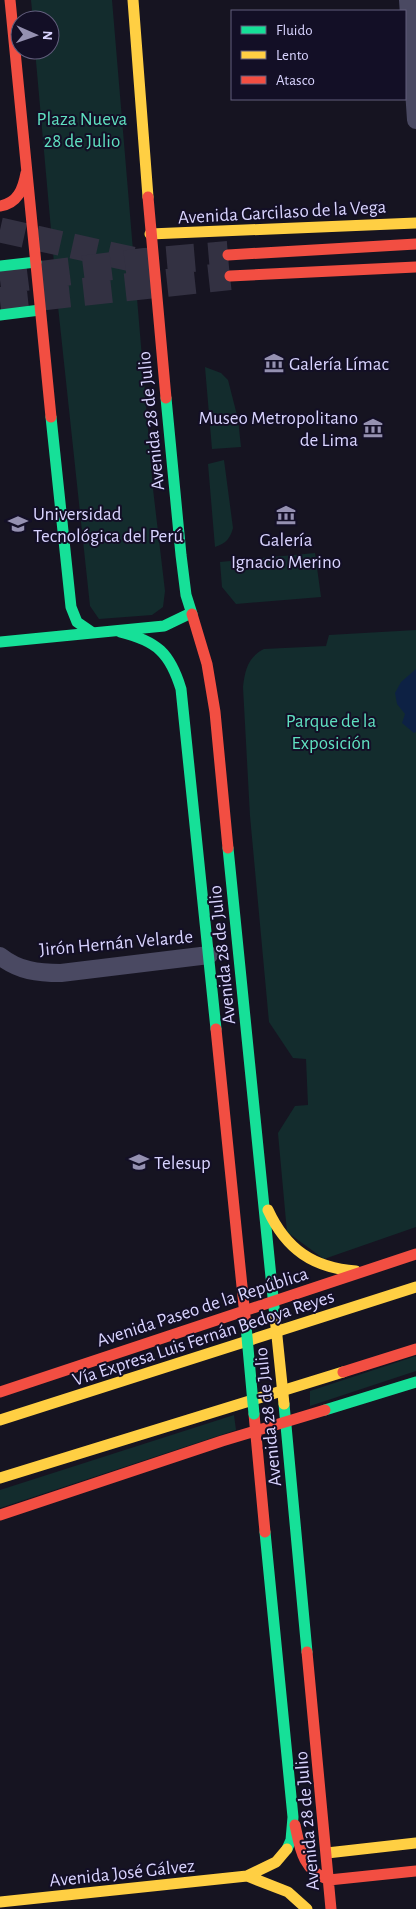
<svg xmlns="http://www.w3.org/2000/svg" width="416" height="1909" font-family="'Alegreya Sans',sans-serif">
<style>
.green{fill:#132c2d}
.water{fill:#0d2144}
.lines{fill:none;stroke-linecap:round;stroke-linejoin:round}
.secondary-tunnel{stroke:#333142;stroke-width:25;stroke-dasharray:25 12;stroke-linecap:butt}
.primary-tunnel{stroke:#333142;stroke-width:28;stroke-dasharray:28 14;stroke-linecap:butt}
.street{stroke:#4a4962;stroke-width:18}
.fast{stroke:#16e098;stroke-width:11}
.slow{stroke:#ffcf43;stroke-width:11}
.jam{stroke:#f24e42;stroke-width:11}
.fast-bridge{stroke:#16e098;stroke-width:11}
.slow-bridge{stroke:#ffcf43;stroke-width:11}
.labels{text-anchor:middle;stroke-width:4;stroke-linejoin:round;paint-order:stroke}
.park-label{font-size:19px;fill:#5fe0c0;stroke:#130f26}
.street-label{font-size:19px;fill:#d9d4ff;stroke:#130f26}
.poi-label{font-size:19px;fill:#d9d4ff;stroke:#130f26;text-anchor:start}
</style>
<rect width="100%" height="100%" fill="#161421"/>
<path class="green" d="M31,0H112L153,489L165,591L163,607L152,615L99,619L90,606L57,297L35,50H50V20H33Z
M205,367L221,373L228,380L238,419L241,447L212,449Z
M224,460L233,528C230,539 226,543 215,547L208,464Z
M315,553L321,597L236,604L222,587L220,562Z
M416,630V1227L324,1259L287,1232L278,1133L295,1106L308,1105L306,1059L293,1058L269,1022L250,816L243,687C245,670 248,657 264,649L326,646L329,635Z
M416,1356V1371L310,1406V1391Z
M234,1415L236,1430L0,1508V1490Z"/>
<path class="water" d="M416,669V732L414,733L402,723L405,714L397,704L395,693L401,682Z"/>
<g class="lines">
<path class="secondary-tunnel" d="M0,230L145,262"/>
<path class="primary-tunnel" d="M0,280L145,262L228,255
M0,301L230,276"/>
<path class="street" d="M408,0L416,120
M0,956C19,971 38,973 61,973L209,955"/>
<path class="fast" d="M0,266L36,262
M0,315L40,310
M166,398L181,555L186,595L192,614
M51,417L71,607L77,622L93,633
M120,632C157,641 170,653 181,689L216,1029
M0,642L164,626L191,613
M228,848L275,1317
M284,1404L307,1652
M325,1410L416,1382
M265,1532L293,1817L291,1840L287,1849"/>
<path class="slow" d="M133,0L148,197
M150,234L416,223
M268,1210C286,1249 313,1268 356,1271
M0,1420L416,1287
M0,1478L343,1372
M327,1853L416,1843
M247,1876L288,1892L307,1909
M0,1902L247,1876L276,1862L287,1849"/>
<path class="jam" d="M10,0L51,417
M148,197L166,398
M0,206C18,203 23,189 26,173
M228,255L416,244
M230,276L416,267
M192,614L207,664L215,712L228,848
M216,1029L246,1326
M343,1372L416,1349
M0,1392L416,1254
M254,1414L265,1532
M0,1515L222,1441L325,1410
M307,1652L331,1909
M295,1825C300,1849 303,1871 329,1880L416,1871"/>
<path class="fast-bridge" d="M246,1326L254,1414"/>
<path class="slow-bridge" d="M275,1317L284,1404"/>
</g>
<defs>
<symbol id="museum-bare" viewBox="-9 -9 18 18"><path d="M0-6L6-3V-2H-6V-3ZM-5-1h2V3h-2ZM-1-1h2V3h-2ZM3-1h2V3H3ZM-6 4H6V6H-6Z" fill="#9591b1" stroke="#130f26" stroke-width="2.5" paint-order="stroke"/></symbol>
<symbol id="university-bare" viewBox="-9 -9 18 18"><path d="M0-5L7-2L0 1L-7-2ZM-4 1L0 2.5L4 1V4Q0 6-4 4Z" fill="#9591b1" stroke="#130f26" stroke-width="2.5" paint-order="stroke"/></symbol>
</defs>
<g fill-rule="evenodd">
<use href="#museum-bare" x="260" y="349" width="28" height="28"/>
<use href="#museum-bare" x="359" y="414" width="28" height="28"/>
<use href="#museum-bare" x="272" y="501" width="28" height="28"/>
<use href="#university-bare" x="4" y="510" width="28" height="28"/>
<use href="#university-bare" x="125" y="1148" width="28" height="28"/>
</g>
<g class="labels">
<g class="park-label">
<text x="82" y="125">Plaza Nueva<tspan x="82" dy="22">28 de Julio</tspan></text>
<text x="331" y="727">Parque de la<tspan x="331" dy="22">Exposición</tspan></text>
</g>
<g class="street-label">
<text transform="translate(282 211) rotate(-3)" y="7">Avenida Garcilaso de la Vega</text>
<text transform="translate(150 421) rotate(-96)" y="7">Avenida 28 de Julio</text>
<text transform="translate(116 942) rotate(-5)" y="7">Jirón Hernán Velarde</text>
<text transform="translate(221 955) rotate(-96)" y="7">Avenida 28 de Julio</text>
<text transform="translate(202 1306) rotate(-18)" y="7">Avenida Paseo de la República</text>
<text transform="translate(203 1337) rotate(-18)" y="7">Vía Expresa Luis Fernán Bedoya Reyes</text>
<text transform="translate(267 1417) rotate(-96)" y="7">Avenida 28 de Julio</text>
<text transform="translate(306 1821) rotate(-95)" y="7">Avenida 28 de Julio</text>
<text transform="translate(122 1872) rotate(-6)" y="7">Avenida José Gálvez</text>
</g>
<g class="poi-label">
<text x="289" y="370">Galería Límac</text>
<text x="358" y="424" text-anchor="end">Museo Metropolitano<tspan x="358" dy="22">de Lima</tspan></text>
<text x="33" y="520">Universidad<tspan x="33" dy="22">Tecnológica del Perú</tspan></text>
<text x="286" y="546" text-anchor="middle">Galería<tspan x="286" dy="22">Ignacio Merino</tspan></text>
<text x="154" y="1169">Telesup</text>
</g>
</g>
<rect x="231" y="10" width="175" height="90" fill="#130f26" stroke="#625e7d"/>
<rect x="241" y="26" width="25" height="8" fill="#16e098" stroke="#625e7d"/>
<text x="276" y="35" font-size="15" fill="#d9d4ff">Fluido</text>
<rect x="241" y="51" width="25" height="8" fill="#ffcf43" stroke="#625e7d"/>
<text x="276" y="60" font-size="15" fill="#d9d4ff">Lento</text>
<rect x="241" y="76" width="25" height="8" fill="#f24e42" stroke="#625e7d"/>
<text x="276" y="85" font-size="15" fill="#d9d4ff">Atasco</text>
<g transform="translate(35 35) rotate(92)"><circle r="24" fill="#130f26" stroke="#625e7d"/>
<path d="M0-4L9 19L0 12L-9 19Z" fill="#9591b1"/>
<text y="-8" font-size="14" font-weight="bold" text-anchor="middle" fill="#d9d4ff">N</text>
</g>
</svg>
